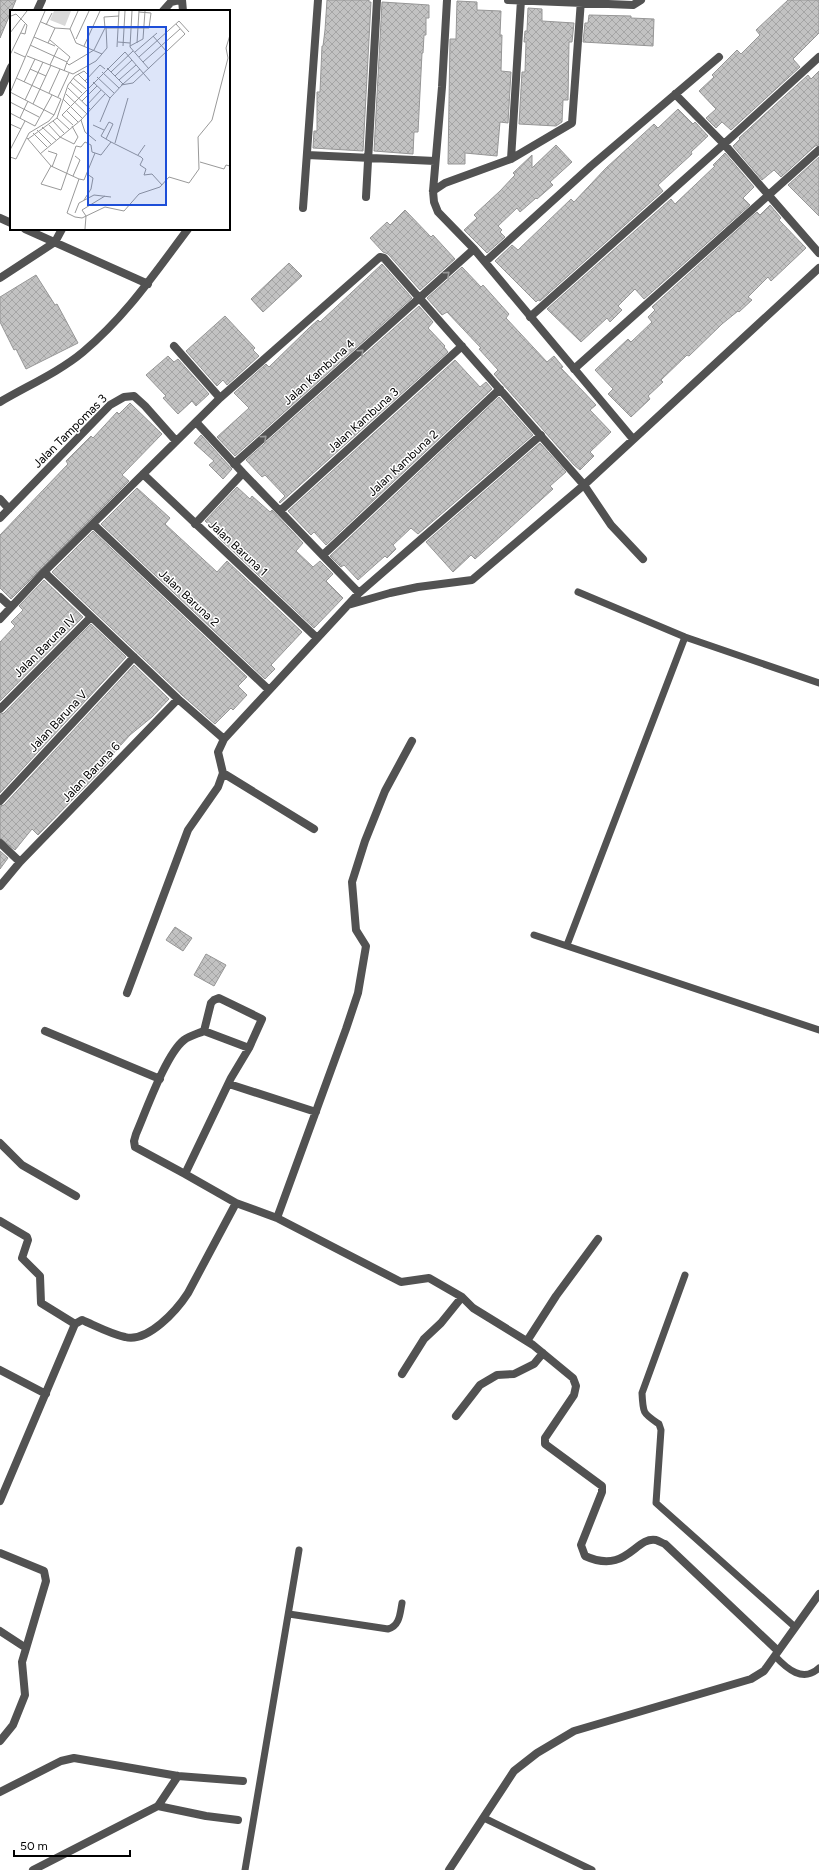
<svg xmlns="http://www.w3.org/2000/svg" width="819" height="1870" font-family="Figtree,sans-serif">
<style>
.building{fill:url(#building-cross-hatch);stroke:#969696}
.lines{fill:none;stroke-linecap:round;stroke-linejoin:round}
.lane{stroke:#525252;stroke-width:7}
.street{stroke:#525252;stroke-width:8}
.oneway{stroke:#979797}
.labels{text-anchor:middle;stroke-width:3;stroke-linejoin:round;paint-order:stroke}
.street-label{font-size:12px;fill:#000;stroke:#fff}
.inset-road{fill:none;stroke:#999;stroke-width:1}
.view{fill:#1d4ed8;fill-opacity:0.15;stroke:#1d4ed8;stroke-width:2}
.inset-edge{fill:none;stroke:#000;stroke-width:2}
</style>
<defs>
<pattern id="building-cross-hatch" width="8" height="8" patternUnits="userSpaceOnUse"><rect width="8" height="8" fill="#c2c2c2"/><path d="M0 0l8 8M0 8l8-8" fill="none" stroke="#a5a5a5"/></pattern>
</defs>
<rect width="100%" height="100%" fill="#fff"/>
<path class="building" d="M0,0H16L0,38Z
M327,0H369V2H371L363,151L313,148L314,131H317V92H320L322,46H323L325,30Z
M788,0H819V33L793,59L800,67L731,130L722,122L716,128L706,118L716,109L699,91L714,77L712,75L737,50L741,54L760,35L756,30Z
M457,1L477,2V10L501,11L500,35H502L501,71L511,72L508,123L500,122L497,156L465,153V164H448L450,39H456Z
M382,2L429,5V18H426V35H424L423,53H422L418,132H414L413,154L374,151Z
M528,8L542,9V21L574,23L572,42H569L568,100H563L562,122L556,126L519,124L522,72H525L526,42H524L525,31H527Z
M589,15L631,16V18L654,19L653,46L583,42L585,23H588Z
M819,71V145L815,146L781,177L774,170L762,180L733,146L740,139L739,138L808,75L811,79Z
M678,109L693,124L695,122L708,136L691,152L692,154L658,185L663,191L540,301L538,300L536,302L495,261L512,245L518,250L571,199L574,202L606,168L654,124L658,128Z
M556,145L572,162L550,182L553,185L537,199L536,198L520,212L517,208L498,226L502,230L500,232L505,237L487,253L464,230L477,218L474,215L500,191L515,175L513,173L532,155V168Z
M725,153L754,187L743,198L750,205L644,299L635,289L618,306L622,310L610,322L607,318L581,342L547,309L671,199L675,204L715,166L713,165Z
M819,157V216L788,185Z
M770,205L781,218L779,220L806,248L771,281L768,277L748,297L752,300L739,312L738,311L722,324L689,356L687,355L661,380L663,382L648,396L650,399L631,417L608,394L613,389L595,370L628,339L631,342L652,322L648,317L655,310L652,307L757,212L760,215Z
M405,210L431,237L433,235L455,259L420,290L388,254L383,252L370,238L387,222L390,225Z
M289,263L302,276L263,312L251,299Z
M382,264L412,298L235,456L217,437L249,408L234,393L266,364L269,367L309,328L318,320L320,322Z
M462,267L481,287L483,285L509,314L506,318L547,362L554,356L563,367L561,368L596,405L590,410L611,432L590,452L594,456L580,470L574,465L494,374L498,370L479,349L481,348L447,312L442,315L427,298Z
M36,275L55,305L57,304L78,343L26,369L16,349L14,350L0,322V297Z
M419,306L433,322L428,328L445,346L444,347L448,352L280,503L279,502L285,496L265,475L262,477L246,460Z
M225,316L255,348L253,350L259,356L227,385L223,380L217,386L186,351Z
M168,356L174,362L178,359L209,394L196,406L192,401L178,414L163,398L166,396L146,375Z
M455,360L480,387L486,382L492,389L326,545L314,532L311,535L288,511Z
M499,397L533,435L418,534L411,528L393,545L396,549L387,558L385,556L358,580L344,565L341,567L330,556Z
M130,403L162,434L122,475L129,481L11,599L0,588V535L68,464L66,461L91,436L93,438L117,412L119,414Z
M201,435L232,469L223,479L209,465L214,461L194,443Z
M540,443L566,472L550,486L553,489L510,528L475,559L471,555L453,572L426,542Z
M237,487L250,499L252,496L270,512L272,510L303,543L296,551L313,567L320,561L333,574L326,581L343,598L314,628L218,537L220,535L205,521Z
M137,488L170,518L165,524L217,572L227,561L302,632L271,665L275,669L265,679L101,524Z
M93,531L247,677L238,686L247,695L233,710L231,708L215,724L182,695L52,572Z
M44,580L83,617L0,701V642L15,626L11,622L23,610L19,606Z
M91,624L126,657L0,793V714L4,713Z
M134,665L169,699L152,717L130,735L110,757L112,759L38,835L32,829L15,850L0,838V806L4,805Z
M0,851L8,858L0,869Z
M175,927L192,938L183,951L166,940Z
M206,954L226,965L214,986L194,975Z"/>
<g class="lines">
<path class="lane" d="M578,592L685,637L819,683
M534,935L819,1030
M567,945L685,637
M685,1275L642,1393C643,1414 643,1413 659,1424L661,1430L656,1503L795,1627
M289,1614L388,1629C400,1626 400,1613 402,1603
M775,1656C787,1669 803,1683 819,1668
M484,1818L592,1870
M245,1870L299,1550"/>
<path class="street" d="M182,0L183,11
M447,0L442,87L433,191L434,202L438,212L474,249L633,439
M508,0L633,5L641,0
M37,11L42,0
M163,11L171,2L179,0
M0,92L11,67
M675,94L724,144L819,253
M307,155L435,161
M511,159L521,0
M433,191L445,183L511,159L572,123L581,0
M366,197L377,0
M303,208L318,0
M0,218L11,223
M25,229L148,284
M485,262L591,166L719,57
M0,278L55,242L62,229
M530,317L724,144L819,57
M174,346L220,398
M574,369L819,150
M0,402C27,386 59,372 83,352C127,315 154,274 188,229
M234,464L474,249
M143,474L317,638
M0,499L9,509
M280,511L462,346
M0,518L110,405L124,397L134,396L145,406L176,441
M93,524L269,690
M195,524L243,473
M323,555L500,389
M44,572L178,699L224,739L359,593L243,473L196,422
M359,593L541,435
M0,597L11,607
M348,605L390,593L418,587L472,580L584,485L819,268
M0,619L44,572L220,398L380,257L384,258L584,485L611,525L643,559
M0,709L91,617
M223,773L314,829
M0,801L134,657
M0,843L20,862
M0,886L20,862L178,699
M127,993L188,830L218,787L223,773L218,752L224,739
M45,1031L160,1079
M204,1031L211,1003L214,1000L219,998L262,1019L249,1048L231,1078L185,1174L236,1203
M229,1084L316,1112
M0,1143L22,1165L76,1196
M185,1174L135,1147L134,1141L136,1134C146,1111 166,1054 184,1040C189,1036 197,1034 204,1031L249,1048
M277,1218L346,1029L358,993L366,946L356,930L352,882L365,841L385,791L412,741
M0,1221L27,1237L28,1240L22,1258L40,1276L41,1303L75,1324
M527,1341L556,1296L598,1239
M0,1370L46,1394
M402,1374L424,1339L441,1323L462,1297
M456,1416L480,1385L497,1375L514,1374L534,1364L543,1353
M0,1501L75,1324L82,1320C96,1326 111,1334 125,1337C148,1343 177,1310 188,1293L236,1203L277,1218L401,1282L429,1278L462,1297L473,1308L533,1345L573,1378L576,1386L574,1395L545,1438V1444L602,1486V1492L581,1545L585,1556C627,1575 635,1536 656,1540C659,1541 662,1543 665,1544L778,1651
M0,1553L44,1571L46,1581L22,1662L25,1695L13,1725L0,1741
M0,1631L26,1648
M0,1792L61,1761L74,1758L178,1776L243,1781
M158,1806L206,1816L238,1820
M33,1870L158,1806L178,1776
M449,1870L514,1771L537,1753L574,1731L751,1679L764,1671L819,1594"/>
</g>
<defs><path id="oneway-chevron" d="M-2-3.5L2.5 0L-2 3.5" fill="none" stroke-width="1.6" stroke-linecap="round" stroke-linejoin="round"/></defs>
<g class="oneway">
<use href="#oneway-chevron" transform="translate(447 274) rotate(-42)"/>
<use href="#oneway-chevron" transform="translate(361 352) rotate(-42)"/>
<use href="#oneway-chevron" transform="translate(264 438) rotate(-42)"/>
</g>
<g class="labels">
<g class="street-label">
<text transform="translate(319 372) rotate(-42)" y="4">Jalan Kambuna 4</text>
<text transform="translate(363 420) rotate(-42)" y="4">Jalan Kambuna 3</text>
<text transform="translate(70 431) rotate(-45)" y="4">Jalan Tampomas 3</text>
<text transform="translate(403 463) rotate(-43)" y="4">Jalan Kambuna 2</text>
<text transform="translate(238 548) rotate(43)" y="4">Jalan Baruna 1</text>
<text transform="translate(189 598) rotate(43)" y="4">Jalan Baruna 2</text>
<text transform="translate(45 646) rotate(-45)" y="4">Jalan Baruna IV</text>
<text transform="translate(58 721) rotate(-47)" y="4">Jalan Baruna V</text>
<text transform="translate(91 772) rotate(-46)" y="4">Jalan Baruna 6</text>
</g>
</g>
<g transform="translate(10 10)">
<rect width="220" height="220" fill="#fff"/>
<path d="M44,1H61L55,16L40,10Z" fill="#d9d9d9"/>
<path class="inset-road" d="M122,1L120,37L139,59M1,6L6,4L17,15L15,24L11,23M31,12L45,18L38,33M36,15L42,3M45,18L60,19L66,33L92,44M95,18L94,7L109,6M60,19L68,1M0,23L17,1M143,26L157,42M24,27L45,36M66,29L79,1M40,30L60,47L57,52M108,32L120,33M127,33L129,1M20,35L57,52L54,61M74,36L90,1M113,36L115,1M120,36L133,29L135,1M107,37L109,1M4,42L15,47M125,42L147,23M0,45L15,14M17,46L63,64L86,51L97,38L96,17M129,47L169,11L179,22M133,52L170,19M57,53L59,55L84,40L95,18H139L141,3L129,2M40,55L48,38M20,59L36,66M92,62L109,78M101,62L123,41M68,64L79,75M105,66L122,50M87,67L104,83M63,68L76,79M109,70L126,55M75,71L90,55L95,59M14,72L25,49M60,72L72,83M83,72L100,88L113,74L97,58M113,74L130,59M111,75L123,73L175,24L166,14M58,78L80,99M0,82L44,105M0,83L35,1M39,83L50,59M56,84L77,104M48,87L59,63M53,89L72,108M15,90L33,52M72,91L87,76M0,92L29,107M23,94L41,55M76,96L91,80M56,100L68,112M0,103L25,116L42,85M52,105L115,42L140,71M52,105L63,115M10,108L18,91M47,108L59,119M71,110L75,122L86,131M43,111L54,123M90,112L100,88M0,114L11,119M39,115L50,127L64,134L68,127L62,116M83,115L94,120M32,117L46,130M27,120L41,134M23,123L37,137M17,128L41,156L69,169L57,203L65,207L72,208L95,197L114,201L129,184L150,177L159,167L179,173L189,159L188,127L202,110L218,48L216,38L220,25M18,129L47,108L58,75L65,66L74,61L79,66M96,129L91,126L99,112L103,114L96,129L101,132M105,133L118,88M0,140L15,111M38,141L47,144L42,157M30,144L71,110L95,84M128,145L135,135M0,147L6,149L19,123L39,111L44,105L51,89L6,68M190,152L214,159L216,155L220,156M41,156L31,174L51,180L66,136L71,137L75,132L81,135L82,142L91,145L101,132L131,147L133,149L130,155L136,159L134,165L142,164L152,175M63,166L70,150L65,146M69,169L74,170L85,143M74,190L81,179L83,168L77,164M65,203L69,193L84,185L101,187M75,219L76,206L72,200L95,186"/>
<path class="view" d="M78,17H156V195H78Z"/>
<rect width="220" height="220" class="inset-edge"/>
</g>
<path d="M14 1850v6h116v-6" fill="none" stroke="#000000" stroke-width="2"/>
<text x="20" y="1850" font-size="12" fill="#000000" stroke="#ffffff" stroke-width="3" paint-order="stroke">50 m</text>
</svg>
